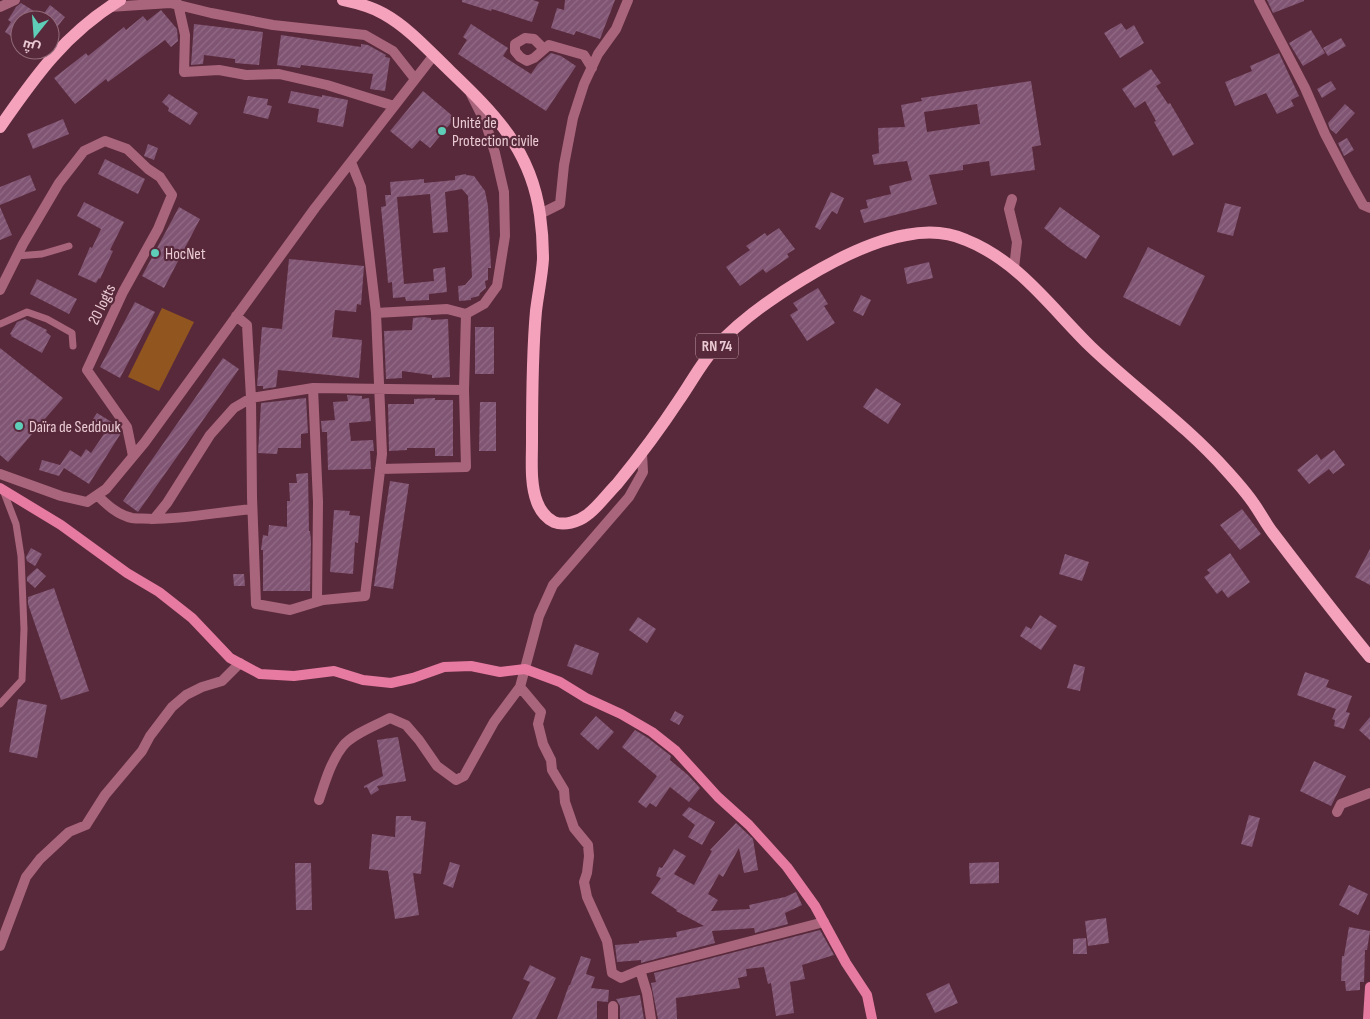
<svg xmlns="http://www.w3.org/2000/svg" width="1370" height="1019" font-family="'Sofia Sans Condensed',Cairo,sans-serif">
<style>
.park{fill:#915520}
.building{fill:url(#building-hatch);fill-rule:evenodd}
.lines{fill:none;stroke-linecap:round;stroke-linejoin:round}
.lane{stroke:#a9657c;stroke-width:7}
.street{stroke:#a9657c;stroke-width:10}
.secondary{stroke:#e67aa0;stroke-width:10}
.primary{stroke:#f5a2bd;stroke-width:12}
.poi-dot{fill:#5eceb8;stroke:#58293a;stroke-width:2}
.labels{text-anchor:middle;stroke-width:4.5;stroke-linejoin:round;paint-order:stroke}
.shield{fill:#58293a;stroke:#be9aa6;stroke-width:1}
.shield-label{font-size:15px;font-weight:bold;fill:#eacbd4}
.poi-label{font-size:16px;fill:#eacbd4;stroke:#58293a;text-anchor:start}
.street-label{font-size:16px;fill:#eacbd4;stroke:#58293a}
</style>
<defs>
<pattern id="building-hatch" width="6" height="6" patternUnits="userSpaceOnUse" patternTransform="scale(1.25)"><rect width="6" height="6" fill="#805473"/><path d="M-1 1l2-2M0 6l6-6M5 7l2-2" fill="none" stroke="#926b86"/></pattern>
</defs>
<rect width="100%" height="100%" fill="#58293a"/>
<path class="park" d="M162,308L194,322L159,391L128,377Z"/>
<path class="building" d="M462,0H533L539,2L532,22L492,9L491,11L462,2Z
M565,0H615L600,39L576,31L574,35L551,28L557,8L564,10Z
M1267,0H1304V1L1273,13Z
M21,3L42,16L50,5L65,17L50,36V20H20V42L5,32L11,22L8,20L16,7Z
M161,10L177,29L178,41L171,47L165,40L108,82L106,79L75,104L54,78L86,53L88,56L124,27L126,30L143,16L147,21Z
M1121,23L1126,30L1134,25L1144,43L1120,58L1104,33Z
M194,24L263,32L259,65L235,63V59L204,55L203,64L191,65Z
M471,24L508,48L503,56L531,74L538,64L551,53L561,56L576,66L546,111L458,54L467,40L463,37Z
M1311,30L1325,53L1303,66L1289,43Z
M281,35L361,47V44L368,45L386,55L385,57L390,58L385,91L370,89L373,74L301,65L300,68L277,65Z
M1341,38L1346,46L1328,56L1323,48Z
M1279,53L1299,96L1291,100L1294,106L1277,114L1266,93L1235,106L1225,82L1252,71L1250,66Z
M1151,69L1161,83L1156,86L1168,104L1170,103L1194,144L1173,156L1154,122L1156,121L1145,101L1135,108L1122,89Z
M1031,81L1041,145L1032,147L1035,170L991,176L989,161L963,165V170L929,175L937,204L864,223L860,210L868,208L866,200L891,194L889,186L912,180L907,161L874,165L872,155L879,153L878,128L905,127L901,105L922,101L921,98ZM977,104L980,124L927,132L924,112Z
M1331,81L1336,89L1322,98L1317,89Z
M291,91L322,97V95L348,100L343,127L317,122L319,109L288,103Z
M423,91L455,118L430,148L420,140L412,149L390,131Z
M169,94L198,113L190,125L168,111L169,108L162,102Z
M248,96L268,99L267,105L272,106L268,119L243,113Z
M1345,104L1355,113L1336,134L1330,129L1328,123Z
M63,119L69,134L33,149L27,134Z
M1347,138L1354,150L1344,156L1338,143Z
M148,144L158,148L154,160L144,156Z
M105,159L145,179L138,194L98,174Z
M466,174V175L474,176L485,191L488,206L491,268H488V280L485,281L486,288L480,293L479,296L471,298V300L459,301L458,286L465,285L472,277L468,196L462,189L445,192L448,232L433,233L430,194L397,197L404,284L434,281L433,269L445,267L447,292L429,294V300L406,301L405,297L393,298L392,282L388,283L387,270L381,207L386,206L385,195H391L390,182L424,179V183L455,180V176Z
M30,175L36,190L0,205V187Z
M831,192L844,198L837,214L832,211L820,230L815,227Z
M84,202L124,222L110,250L113,251L100,279L99,278L96,283L78,275L90,247L92,248L101,229L77,216Z
M1225,203L1241,207L1233,236L1217,232Z
M0,207L12,235L0,240Z
M179,207L200,219L164,288L142,276Z
M1060,207L1100,236L1086,259L1068,247L1044,228Z
M779,228L795,249L787,254L789,257L766,273L763,269L740,286L726,267L750,250L746,246L765,233L767,236Z
M1148,247L1205,276L1180,326L1123,297Z
M289,259L364,266L361,305L357,304L356,312L335,310L332,337L362,340L359,378L278,370L276,387L263,389V386H257L262,327L282,329Z
M929,262L933,278L907,284L904,268Z
M37,279L77,299L69,314L30,294Z
M818,288L828,304L824,306L835,323L807,341L790,315L798,310L793,303Z
M861,295L871,300L863,316L853,311Z
M135,302L155,312L120,378L100,367Z
M423,317L431,318V320L448,319L450,377L432,378V375L402,371V378L386,379L384,331L412,330L413,318Z
M25,319L47,330L46,332L51,336L42,353L11,336L12,335L10,334L17,322Z
M475,327H494V374H475Z
M0,348L63,398L8,462L0,455Z
M223,358L239,369L138,512L123,501Z
M876,388L901,404L888,424L863,407Z
M347,395L362,396V399L369,398L371,421L349,423L351,441L373,440L374,451H370L371,469L328,470L327,432H322L321,421L335,420L333,402L348,401Z
M306,398L308,433L301,434V448H278L277,454L258,453L261,403Z
M435,398V400H453V456H435V448H407V450L389,451L388,404H414V399Z
M480,402H496V451H479Z
M97,413L118,426L121,433L89,484L64,468L59,476L39,470L42,460L60,465L70,450L81,457L86,449L91,453L104,434L89,425Z
M1334,450L1345,465L1333,474L1329,469L1309,484L1297,470L1317,454L1321,460Z
M308,473L309,531H310L311,541L310,591H263V550H261L263,535L268,536L269,525L287,527V501H290L289,483H297L296,474Z
M390,481L409,484L393,589L374,586Z
M1242,509L1261,534L1240,550L1220,525Z
M334,510L350,511L349,515L360,516L358,543L355,542L353,574L330,572Z
M31,548L42,554L35,566L27,561L26,557Z
M1370,549V585L1355,577Z
M1230,553L1250,582L1228,598L1222,590L1217,594L1204,577L1210,573L1207,570Z
M1065,554L1089,562L1082,581L1059,574Z
M37,568L46,576L35,588L27,581V577Z
M233,574H244L245,586H234Z
M54,588L89,691L61,700L28,604V597Z
M1040,615L1057,626L1041,650L1020,636L1026,626L1031,629Z
M638,617L656,629L647,643L629,630Z
M575,644L599,653L592,675L567,666Z
M1074,664L1085,667L1080,691L1067,688Z
M1305,672L1329,680L1326,687L1352,696L1346,712L1350,713L1344,729L1334,726L1335,720L1332,719L1336,709L1297,695Z
M18,699L47,705L37,758L9,752Z
M675,711L684,716L679,725L670,720Z
M596,716L614,732L598,750L580,734Z
M1370,717V740L1359,730Z
M635,730L648,738L671,756L670,760L688,775L700,788L689,802L670,787L656,807L650,803L646,808L638,802L657,776L622,747Z
M398,737L406,781L377,786L379,790L371,795L367,787L364,788V786L383,776L377,740Z
M1314,761L1346,776L1331,806L1300,791Z
M689,807L715,822L702,845L688,837L695,825L682,815Z
M1249,815L1260,818L1252,847L1241,844Z
M396,816H411V820L426,822L421,874L413,873L419,915L395,919L388,871L369,869L372,834L395,837Z
M736,823L753,839L758,870L744,873L739,848L723,877L719,874L708,894L718,900L711,911L750,909L749,905L785,897L796,892L802,905L785,913L788,924L755,933L754,928L712,931L715,943L641,963V960L617,962L615,945L639,943V941L677,937L676,932L704,926L676,911L677,910L651,893L661,878L656,876L659,867L662,868L674,849L686,856L674,874L694,885L712,851L710,850Z
M450,862L460,865L453,888L443,884Z
M999,862V883L970,884L969,863Z
M295,863H311L312,910H296Z
M1349,885L1368,894L1358,915L1339,905Z
M1106,918L1109,943L1088,946L1085,921Z
M1349,927L1370,931L1367,950H1365L1364,982H1360V990L1346,991L1345,981H1341L1342,956H1344Z
M820,930L834,955L802,965L805,979L790,982L794,1013L776,1016L771,983L768,984L764,967L746,969L747,976L738,978L740,988L676,998L677,1019H658L651,983L656,982L654,973Z
M1086,938L1087,954H1073V939Z
M581,956L591,959L586,974L595,977L591,988L609,990L608,1002L597,1001V1019H557L569,985H570Z
M530,965L556,978L536,1019H512L530,982L523,979Z
M949,983L958,1003L935,1013L926,994Z
M640,995L644,1019H620V1006L616,999Z"/>
<g class="lines">
<path class="lane" d="M16,256L42,254L69,246
M0,324L27,312L47,319L72,333L73,346
M0,704L22,680L24,629L21,556L16,524L3,490"/>
<path class="street" d="M1259,0L1305,88L1325,134L1348,178L1363,205L1370,208
M178,4L185,35L184,72L219,70L246,75L279,74L327,85L394,106
M0,7L15,0
M109,7L170,3L211,13L273,25L365,35L393,51L415,79
M543,48L534,39L525,38L515,44V51L520,57L527,61L534,58L549,45L584,55L592,68
M1012,199L1009,209L1017,242L1014,268
M540,214L560,204L564,165L573,118L584,84L598,54L616,29L628,0
M0,290L23,244L59,183L84,151L105,141L127,149L148,169L160,177L172,195L158,229L123,292L87,370L127,427L133,456
M376,313L447,309L466,314L484,304L497,286L505,236L504,192L495,153L486,124L471,94
M236,316L247,325L251,398L252,497L256,604L290,610L323,600L365,596L382,454L376,313L361,187L351,162
M313,388L318,502L317,602
M642,454L643,472L629,497L553,585L539,616L520,687L541,712L538,724L543,744L551,760L552,770L564,790L565,802L574,828L588,845L589,856L587,873L584,882L587,897L607,941L612,973L621,978L640,970L824,922
M380,469L466,467L464,390L466,314
M0,474L61,496L87,502L106,489L145,442L315,208L434,55
M97,495C107,505 118,515 132,518C138,519 146,518 152,519C186,519 218,512 252,509
M154,519L167,503L210,435L234,408L251,398L313,388L464,390
M319,800C325,782 331,761 343,746C351,735 376,725 390,718L406,725L419,740L437,766L456,780L464,776L494,722L520,687
M1337,812L1341,804L1370,793
M0,946L26,877L40,859L69,832L86,825L105,795L142,751L150,736L172,707L186,695L202,687L222,681L240,663
M640,970L647,993L651,1019
M613,1006V1019"/>
<path class="secondary" d="M0,488L61,525L127,573L159,592L192,618L230,658L260,674L294,676L334,671L363,680L391,683L413,678L444,667L471,666L500,672L525,669L560,682L586,698L621,714L652,732L676,751L718,797L749,825L787,867L815,906L846,963L867,995L872,1019
M1368,1019L1370,987"/>
<path class="primary" d="M343,0C357,3 372,7 384,14C409,28 429,51 450,71C495,114 531,150 540,215C542,229 543,245 543,259C542,276 538,294 536,311C532,354 532,398 532,442C532,461 530,484 537,502C540,510 546,518 554,522C564,526 578,522 587,515C598,507 607,494 617,484C639,457 660,429 679,400C691,383 700,365 714,349C753,305 848,245 906,235C926,231 948,232 966,240C1019,261 1052,309 1091,347C1135,389 1186,425 1226,470C1236,481 1246,492 1254,504C1261,514 1266,524 1273,533C1305,575 1337,617 1370,657
M0,127C36,75 65,34 120,0"/>
</g>
<g class="poi-dot">
<circle cx="442" cy="131" r="5"/>
<circle cx="155" cy="253" r="5"/>
<circle cx="19" cy="426" r="5"/>
</g>
<g class="labels">
<rect class="shield" x="696" y="333.5" width="42" height="25" rx="4"/>
<g class="shield-label">
<text x="717" y="351">RN 74</text>
</g>
<g class="poi-label">
<text x="452" y="128">Unité de<tspan x="452" dy="18">Protection civile</tspan></text>
<text x="165" y="259">HocNet</text>
<text x="29" y="432">Daïra de Seddouk</text>
</g>
<g class="street-label">
<text transform="translate(101 304) rotate(-64)" y="6">20 logts</text>
</g>
</g>
<g transform="translate(35 35) rotate(197)"><circle r="24" fill="#58293a" stroke="#926a78"/>
<path d="M0-4L9 19L0 12L-9 19Z" fill="#5eceb8"/>
<text y="-8" font-size="14" font-weight="bold" text-anchor="middle" fill="#eacbd4">ش</text>
</g>
</svg>
